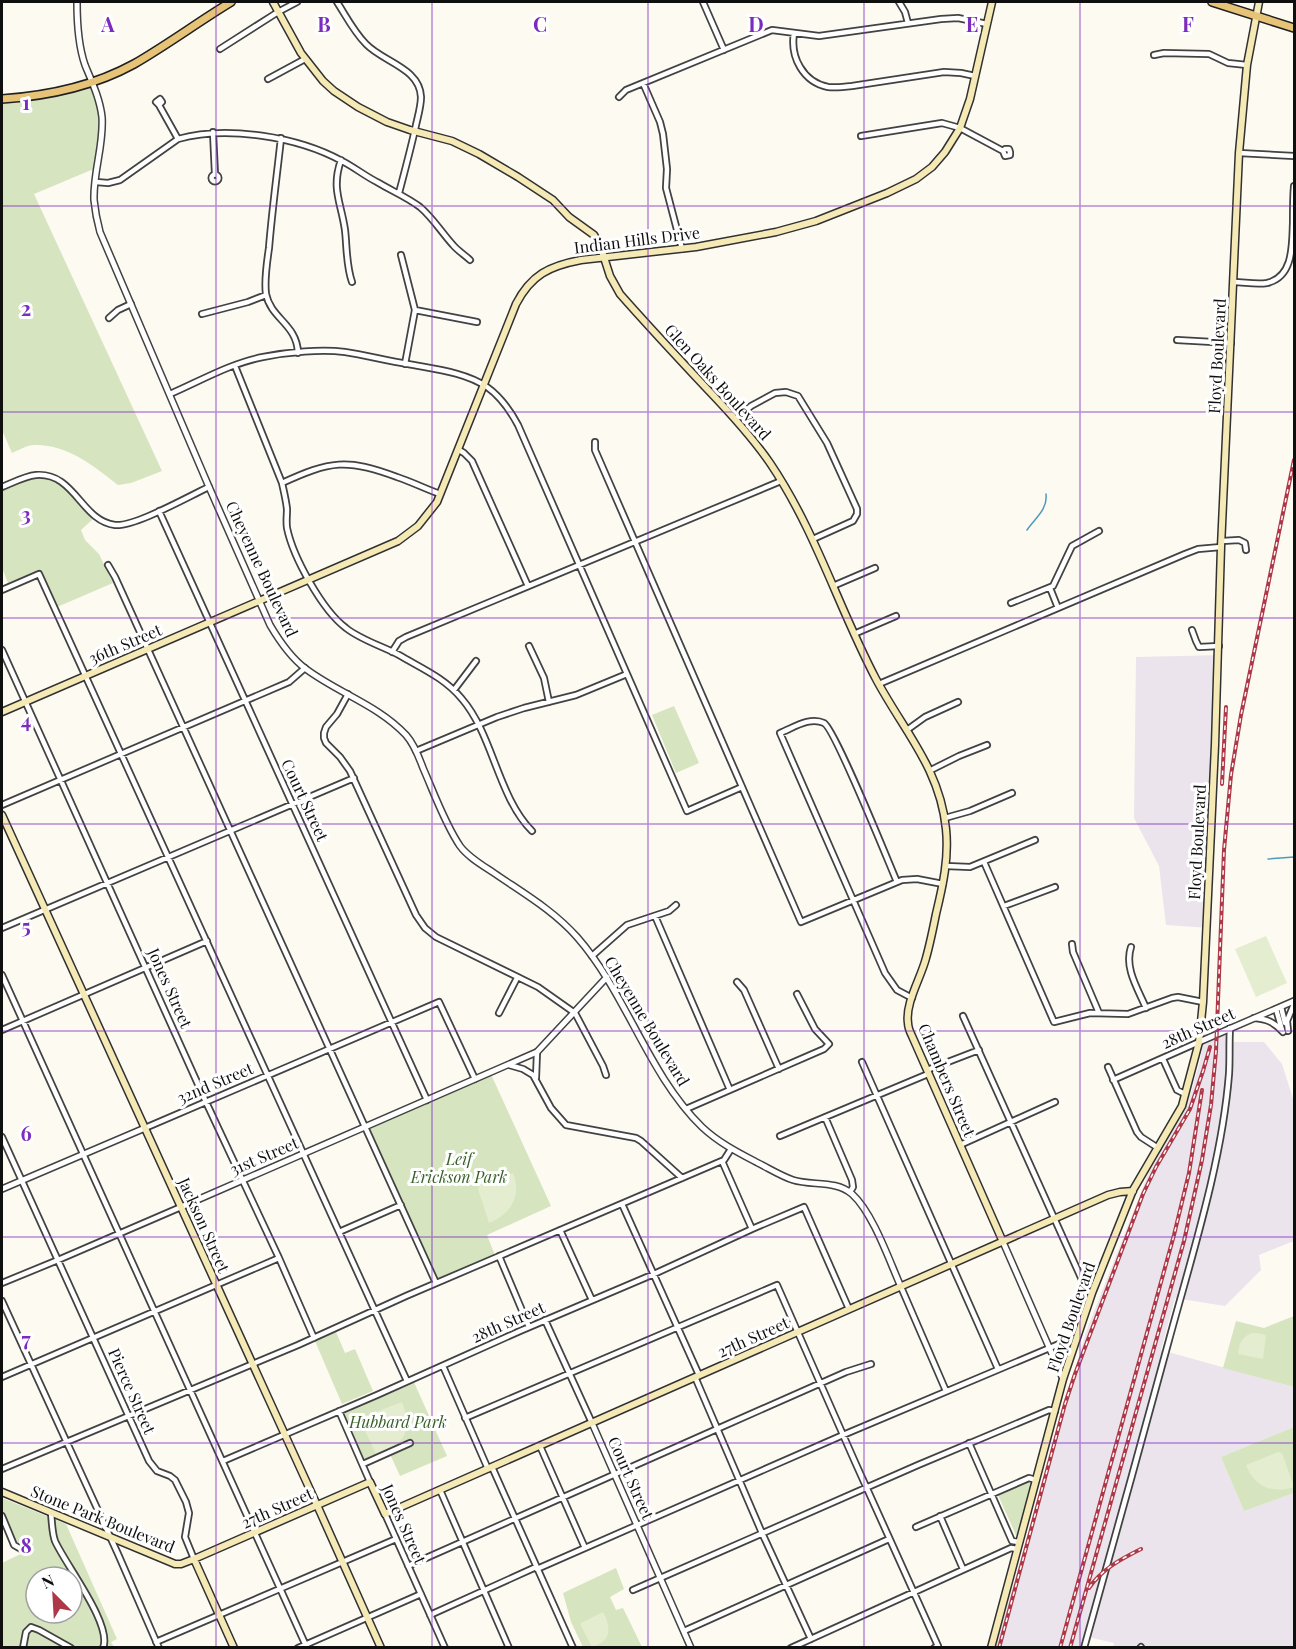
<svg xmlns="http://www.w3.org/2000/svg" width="1296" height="1649" font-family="'Playfair Display',serif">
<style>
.industrial{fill:#ebe4ec}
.green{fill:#d6e4bf;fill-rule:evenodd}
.pitch{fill:#e5edd0}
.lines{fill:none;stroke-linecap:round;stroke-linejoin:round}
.stream{stroke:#4d9abd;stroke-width:1.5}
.minor-casing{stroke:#424242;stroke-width:8}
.tertiary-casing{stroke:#424242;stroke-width:8}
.secondary-casing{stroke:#313131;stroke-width:9}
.primary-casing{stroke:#202020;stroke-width:10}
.minor{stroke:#fff;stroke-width:4.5}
.tertiary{stroke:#fff;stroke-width:5}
.secondary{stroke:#f5e9b5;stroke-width:6}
.primary{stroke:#e7c378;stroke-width:7}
.rail-casing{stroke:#ae3847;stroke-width:4}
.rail{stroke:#fff;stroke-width:1.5;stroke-dasharray:4.5;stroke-linecap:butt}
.grid{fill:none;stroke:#7b2cbf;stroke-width:1.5;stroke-opacity:0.55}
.labels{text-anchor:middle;stroke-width:6;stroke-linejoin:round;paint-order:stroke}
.street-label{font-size:16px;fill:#0f0f0f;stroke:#fff}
.park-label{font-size:16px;font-style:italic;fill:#375f27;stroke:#fff}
.grid-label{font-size:20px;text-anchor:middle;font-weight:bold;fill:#7b2cbf;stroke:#fff;stroke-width:6;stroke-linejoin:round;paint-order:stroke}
</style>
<rect width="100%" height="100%" fill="#fdfaf2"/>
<path class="industrial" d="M1222,655L1210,928L1166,925L1159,866L1134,818L1136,657Z
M1226,1035L1227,1042H1264L1282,1064L1294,1102V1241L1259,1255L1261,1270L1225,1306L1175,1298L1161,1350L1294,1387V1427L1221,1457L1244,1511L1294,1493V1647H1113L1114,1643L1084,1636L1081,1647L995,1648L1086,1332L1149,1172L1180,1118L1189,1099L1200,1061L1203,1042Z"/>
<path class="green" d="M91,83C103,118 101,133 96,168L34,194L162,471L131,483L118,485C94,466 67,444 34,445C27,445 19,450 12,453L2,430V100Z
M41,477L51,478L60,483L93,519L81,530L85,540L99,554L113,583L57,607L40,570L8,583L2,568V491L33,478Z
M674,706L699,763L676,773L652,715Z
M490,1072L551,1206L487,1235L496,1258L436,1283L366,1126Z
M1294,1316V1387L1223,1368L1236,1321L1264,1328Z
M336,1332L345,1353L355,1349L373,1391L342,1404L315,1341Z
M413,1380L447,1456L400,1476L389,1452L363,1464L340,1412Z
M1294,1427V1493L1244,1511L1221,1457Z
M1029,1481L1032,1484L1018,1536L1016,1535L998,1495Z
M2,1498L66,1524L117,1639L111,1642L114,1647H2V1563L27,1551V1548L24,1543L15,1542L2,1510ZM36,1577H72V1613H36Z
M616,1568L624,1589L610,1597L616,1610L623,1608L642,1647H583L571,1622L563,1593Z"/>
<path class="pitch" d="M1266,936L1287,983L1256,997L1235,949Z
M513,1173C522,1196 511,1214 489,1223L478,1189L480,1185Z
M1251,1333H1257L1266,1335L1263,1359L1238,1354C1239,1344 1241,1338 1251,1333Z
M402,1402C407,1414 410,1434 398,1443C392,1448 383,1451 376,1454L361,1422L363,1417Z
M1278,1452L1282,1453L1294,1487C1273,1494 1254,1487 1246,1465Z
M603,1612C612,1628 611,1642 592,1647L581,1626V1623Z"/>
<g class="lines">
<path class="stream" d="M1027,530C1034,519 1048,510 1046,494
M1268,859L1294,857"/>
<defs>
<path id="minor" d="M337,2C346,16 354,32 366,44C383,62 420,68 421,97C421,106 418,116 416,125C411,148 405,170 399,193
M703,2L724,50
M899,2L905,12L908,23
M794,33C790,57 803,82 828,87C836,88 844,87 852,86L944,72L961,73L975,76
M220,49L278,12L297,2
M1154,55L1164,53L1209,54L1228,63L1247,65
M268,79L305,59
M643,83L660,122L663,134L667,169L666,188L682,249
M619,97L626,90L772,30L819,36L941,19L958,18L987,24
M160,99L162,102L159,105L156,102Z
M159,105L178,139
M213,132L215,174
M861,136L942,123L960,128L1003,151L1005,156L1010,155V152L1009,149H1005L1003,151
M281,138C277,175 272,211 269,248C267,262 264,280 266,294C271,319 297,324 298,353
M1239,153L1294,156
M341,160C331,189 341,202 345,230C347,247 346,265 352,282
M211.5 178a3.5 3.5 0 1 1 7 0a3.5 3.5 0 1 1-7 0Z
M96,182L108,183L120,180L178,139C227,125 298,137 342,161C354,167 365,176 377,182C392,191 407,197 420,207C433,218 442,233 453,245C458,251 465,255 470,260
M401,255L415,310L405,364
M1234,282C1244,282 1256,285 1267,283C1294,277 1292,244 1293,223C1293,211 1293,198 1294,186
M415,310L477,322
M202,314L248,302L266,295
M109,318L118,310L131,304
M1177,340L1231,343
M235,366L282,483C284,492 286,500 287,509C287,516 286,521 287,528C293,557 322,610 346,628C361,640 382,646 399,655C421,668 445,678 462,699C493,735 498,797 532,831
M170,394C200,381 231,363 263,357C288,352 321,349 345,352C366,355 387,361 408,364C434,369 465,372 487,387C501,397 510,410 518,425L687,811L742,787
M736,419L751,406L775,393L786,392L798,396L827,443L857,509V514L853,521L813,539
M595,442V450L801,922L902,880L917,879L943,884
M459,450L464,453L472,461L528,586
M282,483C330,461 347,458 397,477C412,482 426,489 440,494
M2,487C12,483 25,476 36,475C75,472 81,521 115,525C135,527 189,496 209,487
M159,511L427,1100
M1222,541L1239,540L1245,543L1246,550
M108,565L115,577L436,1283
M833,586L875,568
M1050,588L1058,608
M2,590L39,574L407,1381
M1011,603L1053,586L1072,546L1099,531
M1192,630L1196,641L1199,647L1219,646
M854,634L896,616
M529,646L544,678L549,702
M2,650L206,1102L279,1258L314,1338
M392,652L399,641L406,637L781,481
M879,684L1185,554L1198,549L1221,547
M454,690L476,661
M348,694L337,714L326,727L324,733V738L326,743L340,757L350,771L416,915L425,928L436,937L538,987L572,1011L575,1013L603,1066L606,1075
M907,730L925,717L958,702
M416,751L497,717L524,708L576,695L627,674
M931,770L959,756L987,745
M2,805L289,682L305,668
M945,818L970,811L1012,793
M984,862L1054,1022L1090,1013L1128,1014L1172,998L1178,997L1203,1002
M946,866L970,867L1035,840
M897,882C888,861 835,729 824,723C810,716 793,728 780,733L885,973L897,990L912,998
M1004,906L1055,887
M655,916L730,1090
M2,928L354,778
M1072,944L1073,952L1099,1013
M1131,947C1124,968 1138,989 1146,1008
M592,956L627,925L669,911L676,905
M2,975L307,1648
M737,982L744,990L779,1069
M1281,1007L1285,1023
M1276,1009L1282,1030
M499,1013L517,978
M963,1016L1087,1291L1092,1293
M1254,1018C1267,1019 1274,1022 1283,1032
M2,1030L207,941
M1288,1031L1287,1021L1294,1004
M1163,1059L1177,1090L1185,1094
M862,1062L998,1369
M509,1065L523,1069L533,1075L551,1108L566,1125L636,1138L641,1141L682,1178
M1108,1067L1137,1132L1141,1137L1158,1148
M927,1070L979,1050
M536,1078L537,1052
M1113,1080L1199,1042
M686,1109L824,1049L829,1044L815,1029L797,994
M825,1117L852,1180L853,1187L850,1192
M145,1128L439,1002L475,1079
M780,1136L928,1074
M2,1137L149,1461L157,1471L170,1476L175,1480L186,1502L189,1513L185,1537L194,1559
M960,1145L1055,1102
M722,1161L752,1229
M622,1204L699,1375
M560,1230L592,1300
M339,1232L401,1205
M499,1256L529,1327
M2,1283L58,1260L181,1207
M901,1287L946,1391
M2,1301L118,1554L159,1648
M545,1320L592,1423
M443,1366L488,1469
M2,1377L279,1258
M695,1377L762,1533L811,1639
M339,1411L370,1482
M465,1418L777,1285L855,1462L938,1646L934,1648
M969,1443L1012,1541L1019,1542
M540,1446L585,1548
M223,1461L377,1395L520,1331L654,1274L752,1229L804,1207L849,1309
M363,1464L410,1443
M492,1467L573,1648
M2,1469L298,1345L406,1296L682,1178L724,1160L731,1149
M440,1490L509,1648
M51,1513C52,1522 52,1533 55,1541C65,1564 113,1625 103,1648
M385,1514L445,1648
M2,1516L14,1545L21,1549
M940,1516L963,1569
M916,1527L1029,1478L1036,1480
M408,1566L717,1429L846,1372L871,1364
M537,1569L843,1435L1059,1344
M633,1590L918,1465L1049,1410L1055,1411
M430,1615L536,1567
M684,1631L889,1539
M156,1642L396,1539
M23,1648L26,1632L31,1627L39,1630L71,1648
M298,1648L421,1594
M791,1648L1011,1548L1017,1549
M1084,1648C1113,1545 1141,1443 1169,1340C1192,1255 1222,1162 1229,1074C1230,1059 1229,1043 1230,1028
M1140,1648L1141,1647"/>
<path id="tertiary" d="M77,2C77,23 78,45 85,65C92,82 100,99 102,117C104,145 93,172 94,200C95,210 97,221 100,232L209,487L270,625C280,642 291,658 306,669C338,693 378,705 406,735C414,744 419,757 423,768C434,793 445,824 460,846C468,857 482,865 494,873C523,893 553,910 577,937C627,994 647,1073 702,1127C719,1143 739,1153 758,1163C770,1169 781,1176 793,1180C812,1186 836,1180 852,1194C873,1213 889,1260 901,1287
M1199,1042L1294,1001
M2,1189L145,1128
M181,1207L537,1052L607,977
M1003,1242L1063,1379
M592,1423L691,1648"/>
<path id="secondary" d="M273,2L301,53L323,81L334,91L358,107L387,122L410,130L452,141L479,154L518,177L553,200L569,217L594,235L601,248L610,276L620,294C649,327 679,359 709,391C731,414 752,437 770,463C816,531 838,607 876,679C903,730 940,768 946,829C949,858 943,885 936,914C933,929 930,944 926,958C921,978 905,1003 908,1023C908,1027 910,1032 912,1036L1003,1242
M2,712L398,541L418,526L437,502L516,304C531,275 549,266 581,260L696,247L776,232L816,221L887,193L916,179L932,167L945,152L960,128L970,99L992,2
M2,815L317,1505L381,1648
M2,1492L175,1564H181L194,1559L370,1482L385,1514L1108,1195L1120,1192L1133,1191
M194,1559L234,1648
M991,1648L1063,1379L1092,1293L1133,1190L1182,1106L1199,1042L1203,1002L1215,745L1221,547L1239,153L1247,65L1259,2"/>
<path id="primary" d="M1212,2L1294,28
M2,99C46,96 94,86 134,64C167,45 198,22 231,2"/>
</defs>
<use href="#minor" class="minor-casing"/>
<use href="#tertiary" class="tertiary-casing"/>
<use href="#secondary" class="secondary-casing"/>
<use href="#primary" class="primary-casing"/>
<use href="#minor" class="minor"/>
<use href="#tertiary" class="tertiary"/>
<use href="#secondary" class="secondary"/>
<use href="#primary" class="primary"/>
<defs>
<path id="rail" d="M1222,784L1226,707
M1089,1588C1102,1569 1121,1559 1141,1549
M999,1648L1065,1404L1075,1374L1143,1194L1156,1167L1190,1109L1203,1071L1210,1047
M1060,1648L1174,1235L1189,1173L1202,1090
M1070,1648L1184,1241L1202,1160L1211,1105L1216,1051L1224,850L1231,775L1241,715L1294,460"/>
</defs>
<use href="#rail" class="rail-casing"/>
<use href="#rail" class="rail"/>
</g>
<path class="grid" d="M216,2V1648M432,2V1648M648,2V1648M864,2V1648M1080,2V1648M2,206H1294M2,412H1294M2,618H1294M2,824H1294M2,1031H1294M2,1237H1294M2,1443H1294"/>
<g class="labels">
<g class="street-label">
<text transform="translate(637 240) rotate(-7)" y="6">Indian Hills Drive</text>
<text transform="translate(1217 356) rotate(-87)" y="6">Floyd Boulevard</text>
<text transform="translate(718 382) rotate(48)" y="6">Glen Oaks Boulevard</text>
<text transform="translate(262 569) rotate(65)" y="6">Cheyenne Boulevard</text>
<text transform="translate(125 644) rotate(-23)" y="6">36th Street</text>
<text transform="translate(305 800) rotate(65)" y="6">Court Street</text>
<text transform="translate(1197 842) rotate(-87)" y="6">Floyd Boulevard</text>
<text transform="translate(170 988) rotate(66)" y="6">Jones Street</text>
<text transform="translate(647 1021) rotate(59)" y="6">Cheyenne Boulevard</text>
<text transform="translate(1198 1028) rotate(-24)" y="6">28th Street</text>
<text transform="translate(947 1080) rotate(67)" y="6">Chambers Street</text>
<text transform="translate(215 1083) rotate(-23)" y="6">32nd Street</text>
<text transform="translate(264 1156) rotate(-23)" y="6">31st Street</text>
<text transform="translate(204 1225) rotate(66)" y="6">Jackson Street</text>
<text transform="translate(1071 1317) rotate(-71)" y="6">Floyd Boulevard</text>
<text transform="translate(508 1322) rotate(-24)" y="6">28th Street</text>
<text transform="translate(753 1337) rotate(-24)" y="6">27th Street</text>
<text transform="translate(132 1391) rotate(66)" y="6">Pierce Street</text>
<text transform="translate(631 1478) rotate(66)" y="6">Court Street</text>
<text transform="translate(277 1508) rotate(-24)" y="6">27th Street</text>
<text transform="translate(103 1519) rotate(22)" y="6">Stone Park Boulevard</text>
<text transform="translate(404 1524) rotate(66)" y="6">Jones Street</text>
</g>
<g class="park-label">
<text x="459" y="1165">Leif<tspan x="459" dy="18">Erickson Park</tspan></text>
<text x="398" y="1428">Hubbard Park</text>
</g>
</g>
<g class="grid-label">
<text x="108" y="32">A</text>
<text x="324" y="32">B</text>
<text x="540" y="32">C</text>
<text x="756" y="32">D</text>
<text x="972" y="32">E</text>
<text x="1188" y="32">F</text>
<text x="26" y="110">1</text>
<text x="26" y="316">2</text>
<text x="26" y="522">3</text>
<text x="26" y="728">4</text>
<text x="26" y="934">5</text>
<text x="26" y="1141">6</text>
<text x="26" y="1347">7</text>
<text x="26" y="1553">8</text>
</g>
<rect width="1296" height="1649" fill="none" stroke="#0f0f0f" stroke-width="6"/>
<g transform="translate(54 1595) rotate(336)"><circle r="28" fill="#ffffff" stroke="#9f9f9f" stroke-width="1.5"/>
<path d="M0-4.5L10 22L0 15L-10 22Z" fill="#ae3847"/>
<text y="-9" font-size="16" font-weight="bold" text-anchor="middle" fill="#0f0f0f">N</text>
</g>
</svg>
